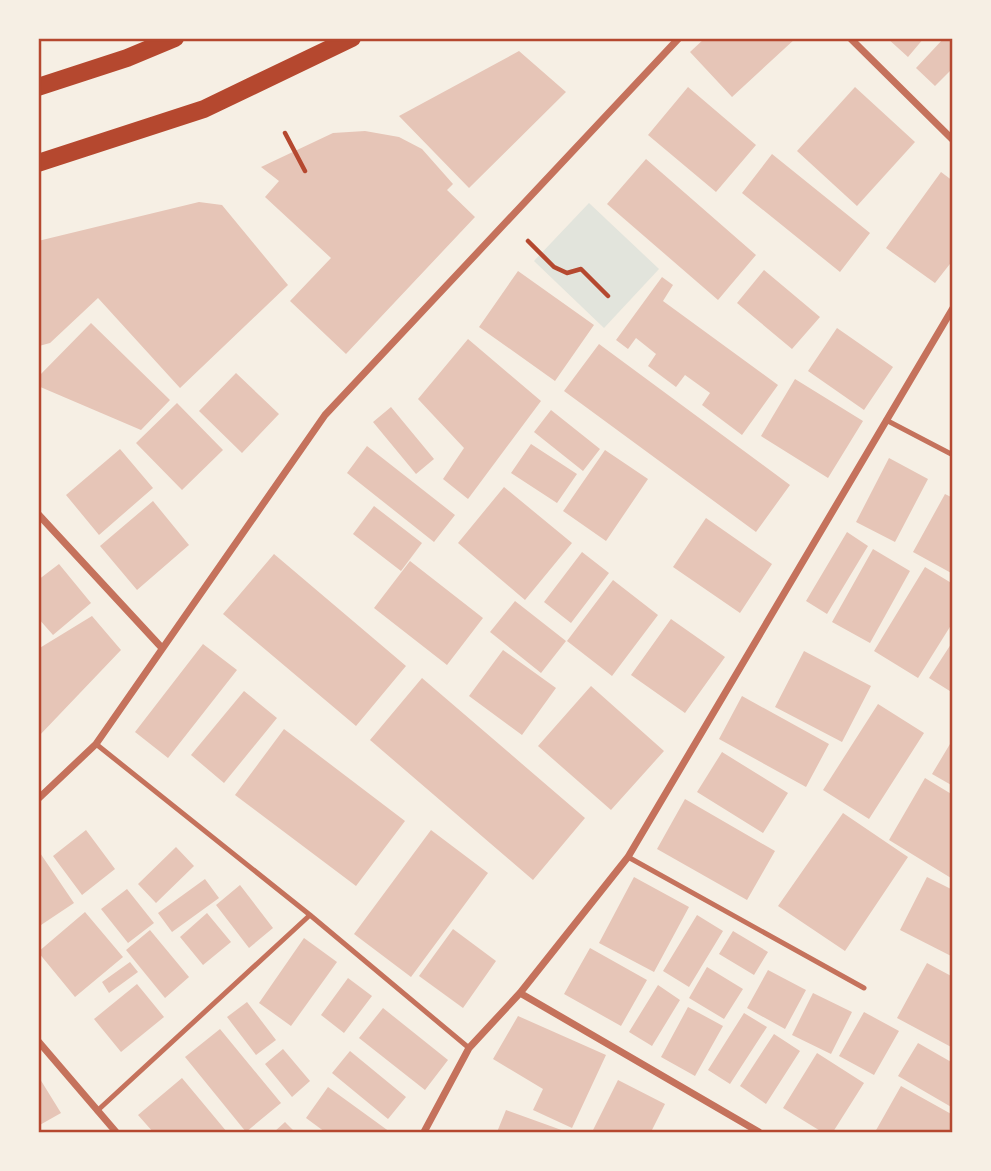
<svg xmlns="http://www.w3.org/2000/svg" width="991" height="1171" font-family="'Playfair Display',serif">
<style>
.green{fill:#e2e4dc}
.building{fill:#e6c5b7}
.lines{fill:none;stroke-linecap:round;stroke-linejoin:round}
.path{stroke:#b5482f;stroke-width:4.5}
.service{stroke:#c5725c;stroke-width:5}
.minor{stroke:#c5725c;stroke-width:7}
.primary{stroke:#b5482f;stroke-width:18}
.neatline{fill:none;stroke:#b5482f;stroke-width:2.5}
</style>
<rect width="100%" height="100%" fill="#f6efe4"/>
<path class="green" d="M589,203L659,269L604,328L534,261Z"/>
<path class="building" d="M705,38H796L732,97L690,52Z
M887,38H924L908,57Z
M944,38H953V68L935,86L916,68Z
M519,51L566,92L469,188L399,116Z
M688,87L756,145L716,192L648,135Z
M855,87L915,142L857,206L797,151Z
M365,131L399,137L422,149L453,184L447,190L475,217L346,354L290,301L331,258L265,197L279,181L261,167L333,133Z
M772,154L870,233L840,272L742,193Z
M646,159L756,255L718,300L607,204Z
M941,172L953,181V260L935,283L886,248Z
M199,202L222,205L288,285L180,388L98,298L50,343L39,346L38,241Z
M764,270L820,317L792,349L737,303Z
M518,271L594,325L555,381L479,327Z
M662,277L673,285L663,301L778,385L742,435L702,405L710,393L685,375L676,387L648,366L656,354L636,338L628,349L616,340Z
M91,323L170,400L141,430L38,386V377Z
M837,328L893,367L864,410L808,371Z
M468,339L541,401L468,499L443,479L464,448L418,399Z
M599,344L790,485L756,532L564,391Z
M236,373L279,414L242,453L199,411Z
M795,379L863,421L828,478L761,436Z
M177,403L223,450L182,490L136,443Z
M391,407L434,459L416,474L373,422Z
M551,410L600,449L583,471L534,432Z
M531,444L577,474L557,503L511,473Z
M367,446L455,515L434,542L347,473Z
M120,449L153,488L99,535L66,495Z
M605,450L648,479L606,541L563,511Z
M889,458L928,479L895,542L856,522Z
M504,487L572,543L525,600L458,543Z
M945,494L953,498V574L913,552Z
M153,501L189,545L137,590L100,546Z
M374,506L422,543L401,571L353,534Z
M706,518L772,564L740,613L673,567Z
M847,532L868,546L827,614L806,601Z
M873,549L910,571L870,643L832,622Z
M582,552L609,573L571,623L544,602Z
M274,554L406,666L356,726L223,614Z
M410,561L483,618L447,665L374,608Z
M59,564L91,603L53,635L38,618V580Z
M925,567L953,584V622L918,678L874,651Z
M613,580L658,615L612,676L567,641Z
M515,601L566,641L541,673L490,632Z
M92,616L121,650L38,737V649Z
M671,619L725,657L685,713L631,675Z
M953,641V693L929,678Z
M203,644L237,670L168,758L135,732Z
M503,650L556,688L522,735L469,696Z
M804,651L871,686L842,742L775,707Z
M422,678L585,818L533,880L370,740Z
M591,686L664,751L611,810L538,746Z
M244,691L277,718L224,783L191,755Z
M742,696L829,744L806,787L719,739Z
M878,704L924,733L869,819L823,790Z
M284,729L405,821L356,886L235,795Z
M953,739V786L932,774Z
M722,752L788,793L763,833L697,792Z
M925,778L953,795L951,878L889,840Z
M685,799L775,851L747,900L657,849Z
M843,813L908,857L845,951L778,906Z
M86,830L115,869L82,895L53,856Z
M431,830L488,873L411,977L354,934Z
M176,847L194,866L156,903L138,884Z
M38,850L74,903L38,927Z
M634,877L689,907L654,972L599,943Z
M927,877L953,890V957L900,930Z
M205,879L219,898L172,932L158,913Z
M240,885L273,928L249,948L216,905Z
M127,889L154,923L128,943L101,909Z
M85,912L123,957L75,997L38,952Z
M207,913L231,942L203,965L180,937Z
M697,915L723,931L689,987L663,971Z
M453,929L496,961L463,1008L419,976Z
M150,930L189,977L165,998L126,950Z
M733,931L768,952L754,975L719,954Z
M304,938L337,962L291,1026L259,1003Z
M590,948L647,980L621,1026L564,994Z
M130,962L138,972L109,993L102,982Z
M927,963L953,977V1048L897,1018Z
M707,967L743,989L724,1019L689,998Z
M768,970L806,990L785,1029L747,1008Z
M348,978L372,996L344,1033L321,1015Z
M137,984L164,1017L121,1052L94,1019Z
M658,985L680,1000L652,1046L629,1032Z
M813,993L852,1012L831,1054L792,1035Z
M247,1002L276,1040L256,1055L227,1017Z
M688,1007L723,1026L695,1076L661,1057Z
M383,1008L448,1060L425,1090L359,1038Z
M864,1012L899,1031L874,1075L839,1056Z
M744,1013L767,1027L730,1084L708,1070Z
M518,1016L606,1055L572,1128L533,1110L543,1089L493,1059Z
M220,1029L281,1103L246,1132L185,1057Z
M774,1034L800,1051L766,1104L740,1086Z
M918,1043L953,1063V1108L898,1076Z
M283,1049L310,1081L292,1097L265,1064Z
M350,1051L406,1097L388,1119L332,1073Z
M817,1053L864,1083L833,1132H822L783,1108Z
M182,1078L227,1132H153L138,1115Z
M40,1079L61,1113L38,1126V1080Z
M618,1080L665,1104L651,1132H592Z
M901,1086L953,1115V1132H875Z
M328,1087L390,1132H325L306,1118Z
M506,1110L567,1132H497Z
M285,1122L295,1132H274Z"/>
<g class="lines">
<path class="path" d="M285,133L305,171
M528,241L554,267L567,273L581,269L608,296"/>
<path class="service" d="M886,420L953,455
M96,744L310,915L469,1048
M628,857L864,988
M97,1111L310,915"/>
<path class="minor" d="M850,38L953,140
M38,514L162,648
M38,799L96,744L325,415L679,38
M520,993L759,1132
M38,1041L116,1132
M424,1132L469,1048L520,993L628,857L953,308"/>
<path class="primary" d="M38,87L127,58L175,38
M38,163L204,109L352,38"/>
</g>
<rect width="991" height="1171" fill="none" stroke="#f6efe4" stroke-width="80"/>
<rect x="40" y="40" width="911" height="1091" class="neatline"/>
</svg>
